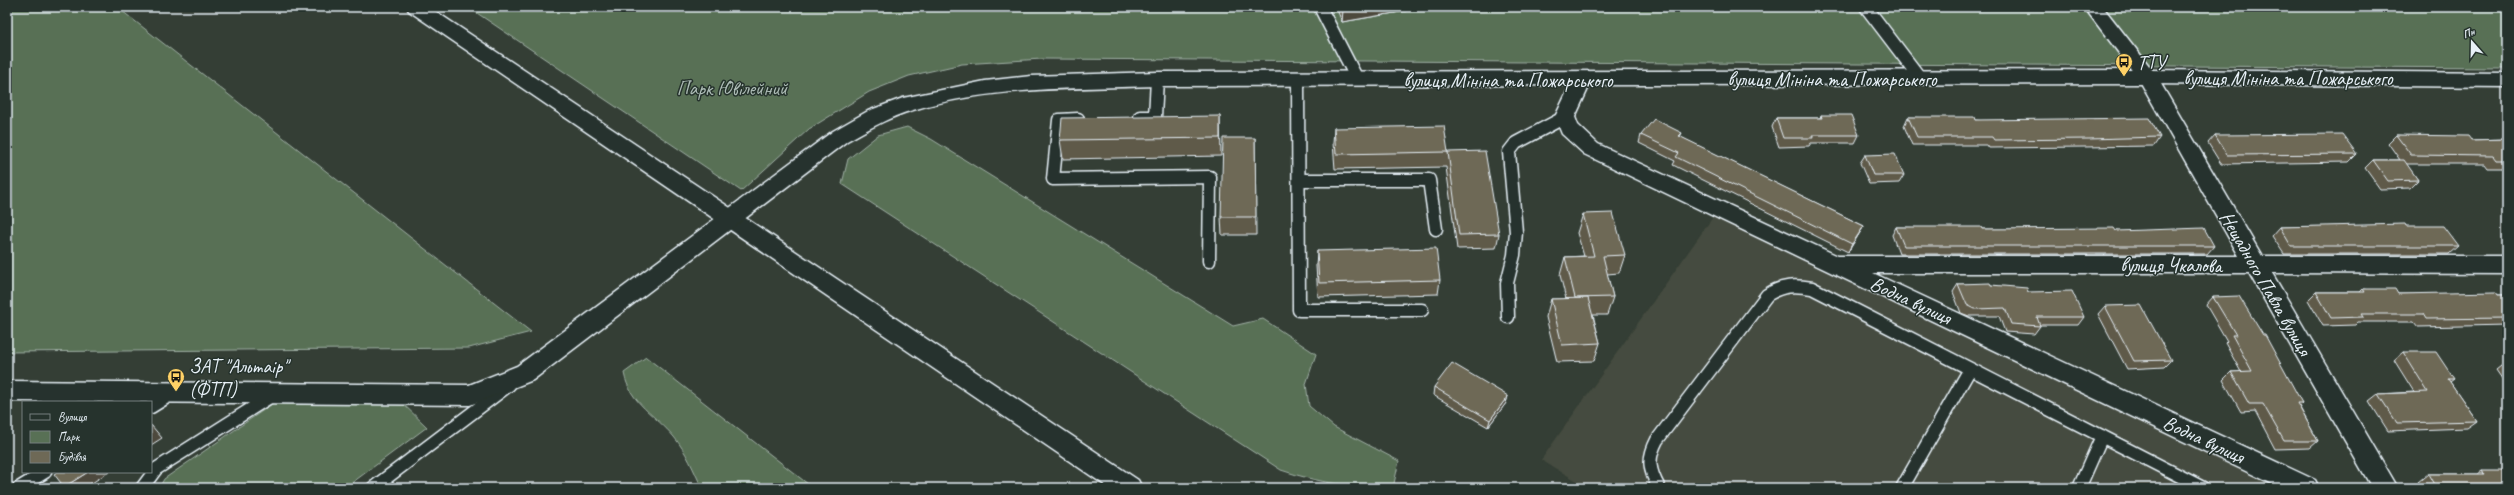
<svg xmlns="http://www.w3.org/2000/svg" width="2514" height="495" font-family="Caveat,sans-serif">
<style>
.built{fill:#454b3f}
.green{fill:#587055;stroke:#a0b0a6}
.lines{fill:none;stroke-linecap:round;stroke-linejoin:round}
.service-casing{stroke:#e8f1f8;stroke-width:15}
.minor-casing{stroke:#e8f1f8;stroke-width:3}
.tertiary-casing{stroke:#e8f1f8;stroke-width:3}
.service{stroke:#26332d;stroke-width:12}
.minor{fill:#26332d;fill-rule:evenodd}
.tertiary{fill:#26332d;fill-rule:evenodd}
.wall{fill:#5f5a4a;stroke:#e8f1f8}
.shaded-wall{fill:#4d4a3c;stroke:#e8f1f8}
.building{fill:#6e6956;stroke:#e8f1f8}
.labels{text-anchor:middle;stroke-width:3;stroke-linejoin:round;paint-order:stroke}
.poi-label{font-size:20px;fill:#e8f1f8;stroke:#26332d;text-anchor:start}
.street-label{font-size:20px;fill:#e8f1f8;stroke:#26332d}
.park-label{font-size:20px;fill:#aebdb7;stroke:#26332d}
</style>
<rect width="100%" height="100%" fill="#343e35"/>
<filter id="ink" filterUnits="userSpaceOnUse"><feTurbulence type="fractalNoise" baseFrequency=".025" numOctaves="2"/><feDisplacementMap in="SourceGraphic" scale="8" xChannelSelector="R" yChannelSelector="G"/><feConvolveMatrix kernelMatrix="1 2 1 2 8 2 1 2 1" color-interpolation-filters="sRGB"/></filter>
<g filter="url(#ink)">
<path class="built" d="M1718,210L2288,488H1589L1541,460Z"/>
<path class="green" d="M7,7H117L531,332L469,348L7,352Z
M468,7H2507V68L1042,59L962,64L909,76L869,92L809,129L741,191Z
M907,127L931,139L1233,326L1263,319L1316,354L1306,384L1309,406L1334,427L1399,461L1393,488C1354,488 1319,483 1281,470L842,184L848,159L878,135Z
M646,357L813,488H702C694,471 686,451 674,437C656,415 630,404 624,373Z
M398,399L427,427L345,488H159L164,479L278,400Z"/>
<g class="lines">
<defs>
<path id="service" d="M1320,7L1357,79
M1866,7L1920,78
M1298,79L1299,310H1422
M1140,117H1155L1157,79
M1078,119L1059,120L1053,179L1210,177L1209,261
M1299,180H1429L1436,229
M1508,317L1507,283L1514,255L1516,232L1509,152L1516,143L1565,117
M151,407L172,394
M19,488L45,472
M142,488L156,469L273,395
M373,488L509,385
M1659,488C1649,470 1647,459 1657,440L1767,295C1782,285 1795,285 1812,288L2203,488
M1902,488L1970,369
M2079,488L2102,436"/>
<path id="minor" d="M407,7H429L1138,480L1142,488H1109L409,11Z
M2084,7H2103L2154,72L2262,256H2507V274L2272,273L2398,488H2372L2249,273H1873L2315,480L2319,488H2281L1584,154L1562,134L1555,117L1575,75L1582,73L1589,75L1592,80L1575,117L1578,125L1598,144L1838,256H2239L2140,81Z"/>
<path id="tertiary" d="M2147,70L2507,73V87L2147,84L1157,86C1076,89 991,86 913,110C889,117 869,129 847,141L533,380L470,405L7,401V381L469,385L517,366L833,131L868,111L903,98L985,81L1031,76L1157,72Z"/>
</defs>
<use href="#service" class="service-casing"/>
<use href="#minor" class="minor-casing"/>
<use href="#tertiary" class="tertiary-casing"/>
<use href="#service" class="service"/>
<use href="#minor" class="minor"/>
<use href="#tertiary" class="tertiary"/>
</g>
<path class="wall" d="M1336,7H1406V11L1342,22Z
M1821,115L1859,135L1855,143H1811L1809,146L1779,147L1772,127L1776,118H1820Z
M1220,116L1221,156L1063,159L1060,140Z
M1908,117L1975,120L2160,137L2154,146L2084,147L1989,148L1987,145H1912L1904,126Z
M1334,128L1448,152L1499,234L1496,248L1457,249L1446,167L1335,169L1333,143Z
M1682,133L1680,137L1864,226L1859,234L1848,252L1673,165L1675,161L1639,143L1641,135Z
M2215,135L2357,154L2349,162L2221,164L2208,143Z
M2396,135L2471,140L2507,139V168H2488L2485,164H2406L2418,180L2410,188L2380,189L2365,168L2373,160H2400L2388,143Z
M1255,138L1256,235H1222L1221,217Z
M1865,155L1904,175L1899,183L1869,184L1860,163Z
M1583,214L1625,255L1619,273L1607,274L1613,297L1607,315H1593L1600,343L1594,361L1557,362L1546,317L1551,299H1566L1560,275L1565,257L1584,256L1577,233Z
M2406,226L2458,246L2449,254H2284L2272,236L2280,227Z
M1896,227L1982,229L2116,231L2214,246L2207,254H1899L1892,235Z
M1317,251L1440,280L1438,294L1318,297L1316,266Z
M1958,284L1991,285L2028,292L2084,317L2078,325H2040V326L2034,334L2005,332L1999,316H1969L1961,313L1953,292Z
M2363,289L2398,294L2507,295V325L2418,327L2414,322H2358L2355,325L2323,326L2308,300L2316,292H2360Z
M2213,297L2302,403L2299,406L2318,441L2310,448L2275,449L2255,411L2241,412L2223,380L2231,372H2241L2225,343L2227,341L2206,305Z
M2105,306L2171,360L2164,367L2127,369L2098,314Z
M2403,352L2454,379L2450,382L2477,421L2467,428L2388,431L2369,401L2378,394L2414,392L2394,360Z
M2506,362H2507V386L2496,370Z
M1434,387L1508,396L1506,403L1488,427L1433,395Z
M2482,471L2507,488H2422L2418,482L2428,474H2478Z"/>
<path class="shaded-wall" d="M1364,7H1406V11L1342,22L1343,10Z
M1864,226L1859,234L1848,252L1852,244Z
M1508,396L1506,403L1488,427L1490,420Z
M151,425L162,438L151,445Z
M88,472H109L84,488H65L64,487Z"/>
<path class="building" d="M1341,7H1364L1343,10Z
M1821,115H1851L1859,135H1812L1813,138H1783L1776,118H1822Z
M1220,116V138L1060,140L1062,118Z
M1908,117H1974L1975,120L2149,118L2160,137L2089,139L1994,140L1992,137H1917Z
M1654,119L1682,133L1679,136L1864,226L1852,244L1676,157L1679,153L1641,135Z
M1444,126L1448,152L1336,154L1334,128Z
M2342,134L2357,154L2227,155L2215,135Z
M2396,135L2468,136L2471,140L2507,139V160H2496L2493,156L2411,155Z
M1223,138H1255L1256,217H1221Z
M1485,151L1499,234L1459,235L1448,152Z
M1895,154L1904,175H1873L1865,155Z
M2373,160H2404L2418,180L2388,181Z
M1613,213L1625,255L1603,256L1613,297L1575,298L1565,257L1594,256L1583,214Z
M2405,224L2406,226H2443L2458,246H2291L2280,227Z
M1896,227H1981L1982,229L2114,228L2116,231L2204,228L2214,246H1904Z
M1436,248L1440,280L1319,283L1317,251Z
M1990,283L1991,285L2027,288L2028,292L2072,291L2084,317H2037L2040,326L2011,324L2005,308L1975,309L1967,305L1958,284Z
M2363,289H2395L2398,294L2496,292L2498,295H2507V318L2426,319L2423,314H2362L2364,317L2331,318L2316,292H2365Z
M2239,296L2263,335H2265L2302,403H2297L2318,441H2284L2263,404H2249L2231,372L2252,371L2232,335H2236L2213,297Z
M1588,298L1600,343L1562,345L1551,299Z
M2141,305L2171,360L2134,361L2105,306Z
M2403,352H2436L2454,379H2448L2477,421L2397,423L2378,394L2428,392Z
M1452,363L1508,396L1490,420L1434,387Z
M2482,471H2507V488H2436L2428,474H2484Z
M57,472H88L64,487L54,474Z"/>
</g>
<defs>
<symbol id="bus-pin" viewBox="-11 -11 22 30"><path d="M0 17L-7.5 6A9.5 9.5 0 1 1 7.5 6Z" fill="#ffd166" stroke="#26332d"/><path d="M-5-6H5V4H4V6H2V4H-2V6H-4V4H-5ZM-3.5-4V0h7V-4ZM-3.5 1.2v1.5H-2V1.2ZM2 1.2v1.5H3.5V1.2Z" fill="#111"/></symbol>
</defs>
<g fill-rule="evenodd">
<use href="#bus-pin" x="2114" y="52" width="20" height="27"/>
<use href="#bus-pin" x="166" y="367" width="20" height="27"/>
</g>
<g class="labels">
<g class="poi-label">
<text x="2137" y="69">ТТУ</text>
<text x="189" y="373">ЗАТ "Альтаір"<tspan x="189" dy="23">(ФТП)</tspan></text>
</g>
<g class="street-label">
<text x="2288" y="85">вулиця Мініна та Пожарського</text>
<text x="1832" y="86">вулиця Мініна та Пожарського</text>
<text x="1508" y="87">вулиця Мініна та Пожарського</text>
<text x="2171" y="272">вулиця Чкалова</text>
<text transform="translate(2266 283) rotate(60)" y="7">Нещадного Павла вулиця</text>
<text transform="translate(1911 300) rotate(25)" y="7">Водна вулиця</text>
<text transform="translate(2204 439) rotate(25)" y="7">Водна вулиця</text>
</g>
<g class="park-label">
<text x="732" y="95">Парк Ювілейний</text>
</g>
</g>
<rect width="2514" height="495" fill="none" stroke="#26332d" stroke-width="24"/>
<rect x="12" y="12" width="2490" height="471" fill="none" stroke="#e8f1f8" stroke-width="1.5" filter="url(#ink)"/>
<rect x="22" y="401" width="130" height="72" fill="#26332d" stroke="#747f7e"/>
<rect x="30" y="414" width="20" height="6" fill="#26332d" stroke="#747f7e"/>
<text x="58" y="421" font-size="12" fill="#e8f1f8">Вулиця</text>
<rect x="30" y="431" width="20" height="12" fill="#587055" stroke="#747f7e"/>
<text x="58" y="441" font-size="12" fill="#e8f1f8">Парк</text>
<rect x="30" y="451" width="20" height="12" fill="#6e6956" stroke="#747f7e"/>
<text x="58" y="461" font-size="12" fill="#e8f1f8">Будівля</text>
<g transform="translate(2472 42) rotate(340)" stroke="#26332d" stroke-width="3" paint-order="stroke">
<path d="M0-3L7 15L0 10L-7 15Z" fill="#e8f1f8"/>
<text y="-6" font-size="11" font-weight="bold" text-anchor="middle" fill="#e8f1f8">Пн</text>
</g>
</svg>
